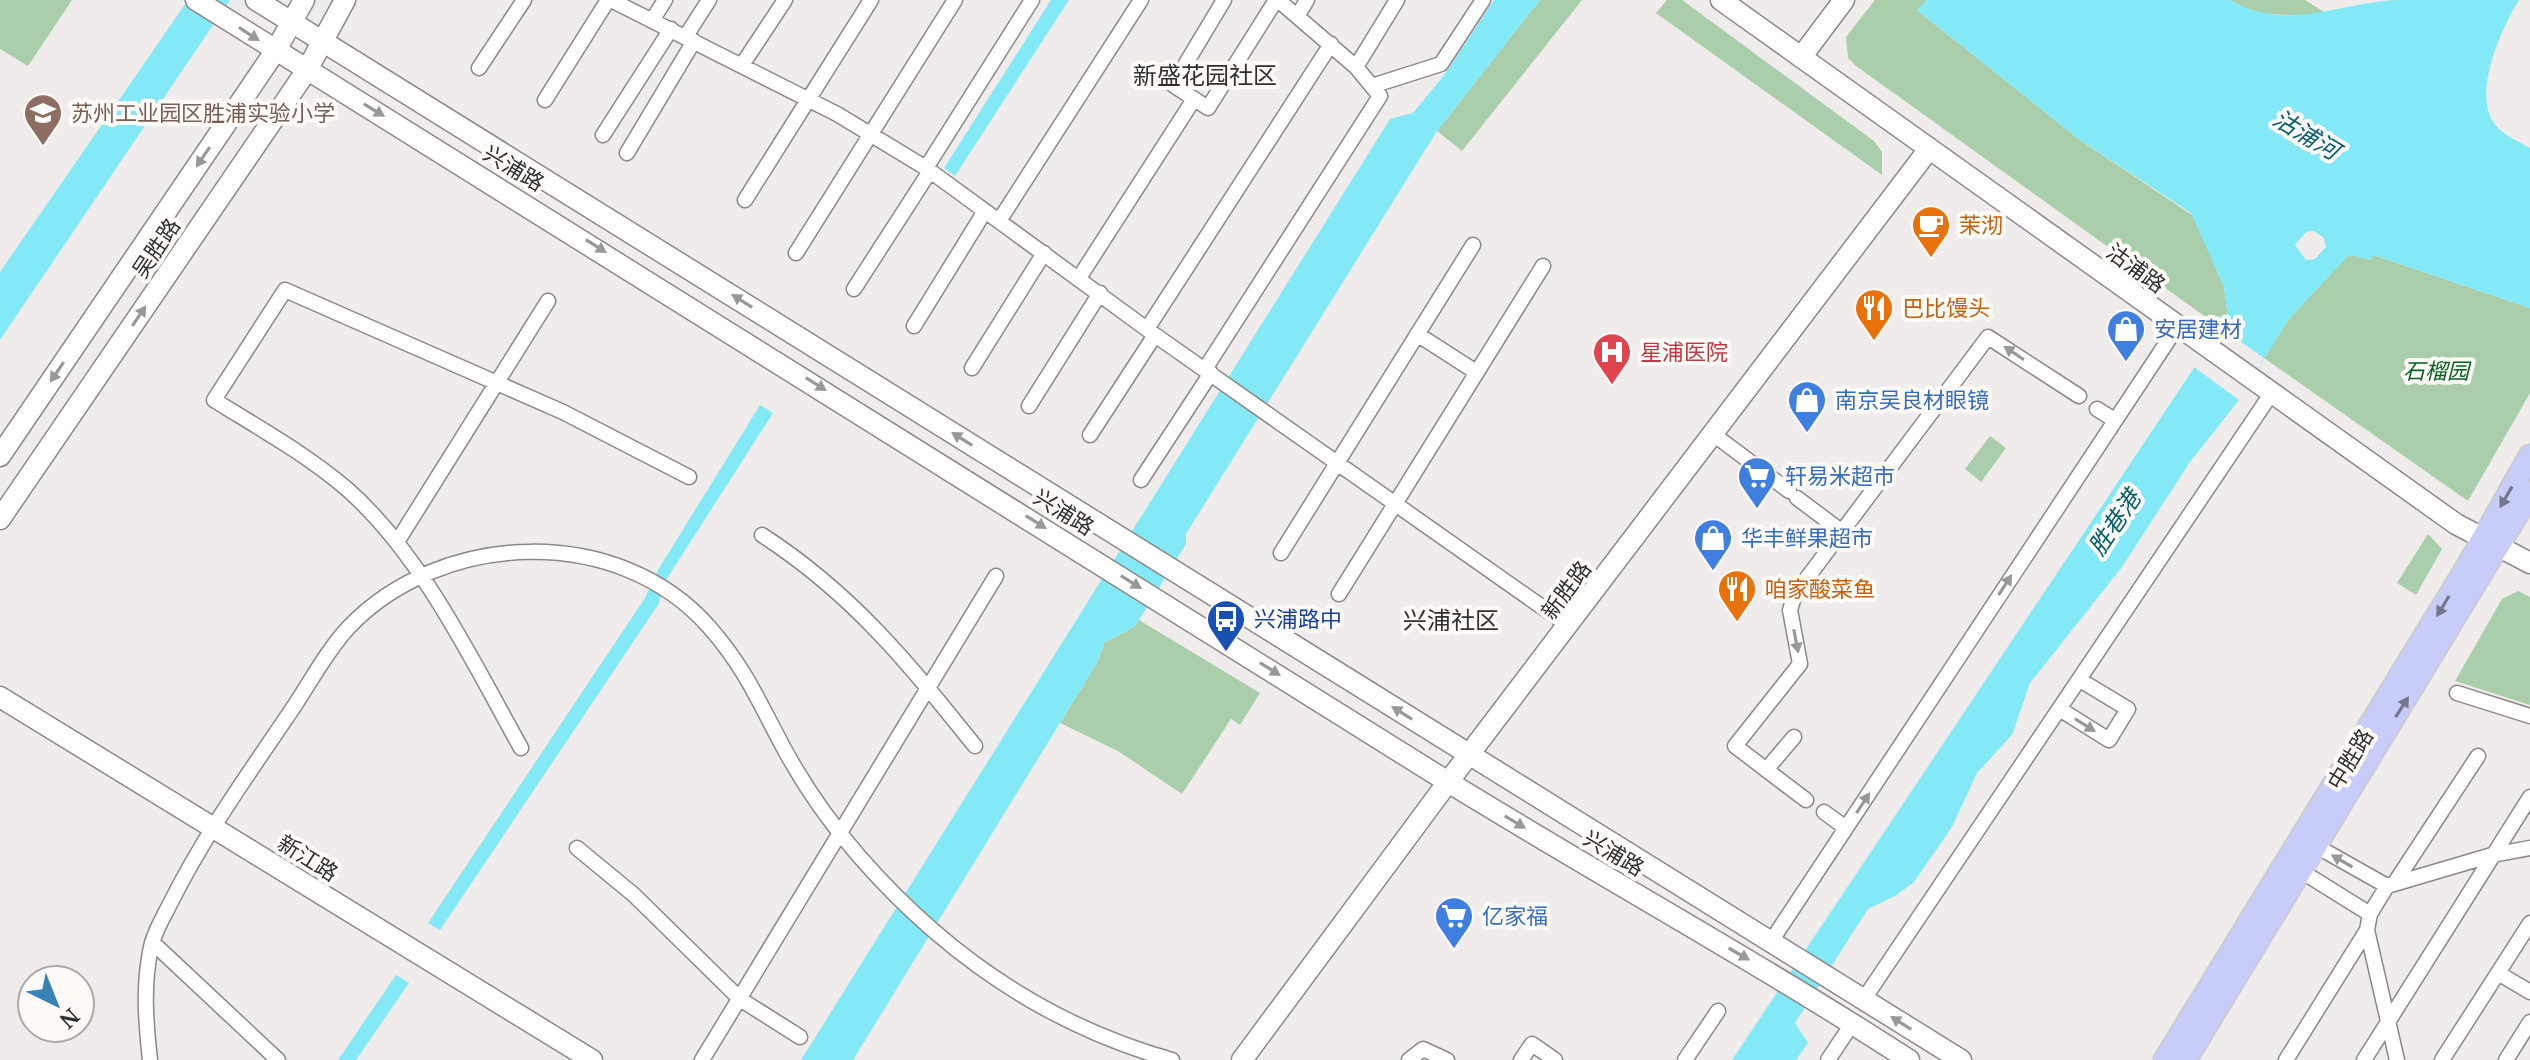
<svg xmlns="http://www.w3.org/2000/svg" width="2530" height="1060" font-family="'Noto Serif','Noto Sans SC',serif">
<style>
.green{fill:#aaceac}
.water{fill:#84e9f6;fill-rule:evenodd}
.pier{fill:#f0eceb}
.lines{fill:none;stroke-linecap:round;stroke-linejoin:round}
.street-casing{stroke:#8b8887;stroke-width:17}
.secondary-casing{stroke:#8b8887;stroke-width:23}
.primary-casing{stroke:#c9c9c9;stroke-width:25}
.street{stroke:#fff;stroke-width:14}
.secondary{stroke:#fff;stroke-width:20}
.primary{stroke:#c8ccf8;stroke-width:22}
.oneway{fill:#989897}
.oneway2{fill:#757689}
.labels{text-anchor:middle;stroke-width:8;stroke-linejoin:round;paint-order:stroke}
.education-label{font-size:22px;fill:#785e54;stroke:#fdfaf8;text-anchor:start}
.street-label{font-size:22px;fill:#31302f;stroke:#fdfaf8}
.food-label{font-size:22px;fill:#c56008;stroke:#fdfaf8;text-anchor:start}
.shop-label{font-size:22px;fill:#366cbe;stroke:#fdfaf8;text-anchor:start}
.health-label{font-size:22px;fill:#be3a42;stroke:#fdfaf8;text-anchor:start}
.park-label{font-size:22px;font-style:italic;fill:#0a6322;stroke:#fdfaf8}
.transit-label{font-size:22px;fill:#164399;stroke:#fdfaf8;text-anchor:start}
.neighbourhood-label{font-size:24px;fill:#31302f;stroke:#fdfaf8}
.water-label{font-size:24px;font-style:italic;fill:#04616a;stroke:#fdfaf8}
</style>
<rect width="100%" height="100%" fill="#f0eceb"/>
<path class="green" d="M0,0H72L28,66L0,49Z
M1540,0H1582L1462,151L1437,131Z
M1667,0H1682L1874,141L1882,152V175L1656,13Z
M1875,0H1927L1918,11L2080,140L2195,217L2224,287L2228,317L2221,328L1856,66L1848,58L1846,37Z
M2230,0H2305L2324,12L2308,16L2252,13Z
M2349,254L2371,260L2373,255L2530,308V393L2468,501L2264,358L2289,319Z
M1990,436L2006,448L1981,482L1965,469Z
M2428,534L2442,549L2416,595L2397,583Z
M2518,591L2530,597V705L2455,681L2502,599Z
M1139,620L1260,693L1240,725L1231,719L1182,794L1118,751L1060,723L1098,661L1104,643L1134,627Z"/>
<path class="water" d="M188,0H230L0,340V272Z
M1051,0H1069L955,176L944,168Z
M1494,0H1540L1437,131L1186,534V544L1139,620L1134,627L1104,643L1098,661L853,1060H801L1390,119L1413,113L1445,74Z
M1927,0H2230C2287,33 2337,3 2396,0C2437,0 2478,0 2519,0C2502,27 2472,93 2494,123C2502,135 2518,141 2530,148V308L2373,255L2371,260L2349,255L2289,319L2239,400L2190,462L2122,567L2030,683L2012,735L1977,773L1952,827L1914,882L1895,896L1868,909L1795,1023L1808,1043L1796,1060H1732L2228,317L2224,287L2191,213L2080,140L1917,10ZM2314,231L2324,238L2326,247L2315,259L2306,260L2295,245L2306,232Z
M760,405L773,413L666,580L658,605L440,930L428,923L645,598L658,570Z
M396,975L409,983L356,1060H338Z"/>
<path class="pier" d="M2221,328L2264,358L2239,400L2194,367Z"/>
<g class="lines">
<defs>
<path id="street" d="M611,0L837,114L926,168L1155,335L1569,626
M1224,0L1173,85L1208,108L1276,0
M1298,15L1307,0
M653,19L665,0
M686,36L709,0
M742,65L785,0
M1356,67L1397,0
M479,68L524,0
M1375,85L1441,64L1483,0
M545,100L608,0
M603,135L671,29
M627,153L694,41
M926,168L1032,0
M745,200L871,0
M999,221L1141,0
M796,253L955,0
M1079,278L1194,99
M854,289L930,171
M914,326L985,211
M1147,329L1331,44
M1417,334L1476,372
M972,368L1044,253
M1205,369L1380,96L1356,67L1278,0
M1029,406L1100,293
M2097,409L2113,419
M1713,434L1789,491
M1090,435L1155,335
M1141,480L1211,373
M1797,498L1841,531
M762,535C853,594 909,664 975,746
M397,542L548,301
M1281,553L1473,245
M1339,594L1543,266
M2457,693L2530,716
M2061,710L2109,740L2128,709L2080,680
M521,748C473,662 422,555 347,489C306,454 259,428 214,400L285,290L563,412L689,477
M1766,770L1794,737
M1806,800L1735,746L1800,664L1790,610L1795,594L1988,337L2079,396
M1824,812L1846,828
M2310,847L2316,846L2387,886
M577,848L634,895L740,999L800,1037
M2299,865L2301,871L2370,914
M2394,884L2478,756
M1772,940L2177,327
M152,942L278,1060
M2498,973L2530,992
M1864,999L2271,394
M150,1060C146,1024 143,988 150,952C153,934 163,918 171,902C206,832 252,769 295,705C312,679 327,651 348,628C441,530 619,523 710,628C747,670 761,707 787,754C807,790 831,824 858,855C943,953 1047,1025 1172,1060
M702,1060L996,576
M1409,1060L1423,1049L1447,1060
M1521,1060L1532,1044L1555,1060
M1685,1060L1718,1011
M1828,1060L1852,1024
M2286,1060L2367,930
M2364,1060L2530,797
M2397,1060L2367,930L2370,914L2387,886L2492,855L2530,848
M2442,1060L2530,923
M2506,1060L2530,1022"/>
<path id="secondary" d="M196,0C608,257 1020,514 1432,772C1590,870 1753,959 1909,1060
M256,0L1961,1060
M1721,0L2456,524L2530,563
M1802,56L1844,0
M0,456L276,50L304,0
M0,519L307,70L345,0
M0,697L592,1060
M1242,1060L1442,790L1929,149"/>
<path id="primary" d="M2165,1060L2469,564L2530,456
M2185,1060L2530,493"/>
</defs>
<use href="#street" class="street-casing"/>
<use href="#secondary" class="secondary-casing"/>
<use href="#primary" class="primary-casing"/>
<use href="#street" class="street"/>
<use href="#secondary" class="secondary"/>
<use href="#primary" class="primary"/>
</g>
<defs><path id="oneway-solid" d="M-6-.8H1V-3.2L6.5 0L1 3.2V.8H-6Z" transform="scale(2)"/></defs>
<g class="oneway">
<use href="#oneway-solid" transform="translate(249 34) rotate(33)"/>
<use href="#oneway-solid" transform="translate(374 110) rotate(31)"/>
<use href="#oneway-solid" transform="translate(203 157) rotate(124)"/>
<use href="#oneway-solid" transform="translate(596 246) rotate(32)"/>
<use href="#oneway-solid" transform="translate(742 301) rotate(-148)"/>
<use href="#oneway-solid" transform="translate(139 316) rotate(-56)"/>
<use href="#oneway-solid" transform="translate(2014 353) rotate(-146)"/>
<use href="#oneway-solid" transform="translate(57 372) rotate(124)"/>
<use href="#oneway-solid" transform="translate(816 384) rotate(32)"/>
<use href="#oneway-solid" transform="translate(962 439) rotate(-148)"/>
<use href="#oneway-solid" transform="translate(1036 522) rotate(32)"/>
<use href="#oneway-solid" transform="translate(1131 582) rotate(32)"/>
<use href="#oneway-solid" transform="translate(2005 585) rotate(-57)"/>
<use href="#oneway-solid" transform="translate(1796 641) rotate(79)"/>
<use href="#oneway-solid" transform="translate(1270 669) rotate(32)"/>
<use href="#oneway-solid" transform="translate(1402 713) rotate(-148)"/>
<use href="#oneway-solid" transform="translate(2085 725) rotate(32)"/>
<use href="#oneway-solid" transform="translate(1863 803) rotate(-57)"/>
<use href="#oneway-solid" transform="translate(1515 822) rotate(31)"/>
<use href="#oneway-solid" transform="translate(2342 861) rotate(-150)"/>
<use href="#oneway-solid" transform="translate(1739 954) rotate(30)"/>
<use href="#oneway-solid" transform="translate(1901 1023) rotate(-148)"/>
</g>
<g class="oneway2">
<use href="#oneway-solid" transform="translate(2506 497) rotate(120)"/>
<use href="#oneway-solid" transform="translate(2443 606) rotate(121)"/>
<use href="#oneway-solid" transform="translate(2402 707) rotate(-58)"/>
</g>
<defs>
<symbol id="school-pin" viewBox="-11 -11 22 30"><path d="M0 17L-7.5 6A9.5 9.5 0 1 1 7.5 6Z" fill="#8d6e63" stroke="#fdfaf8"/><path d="M0-5L7-2L0 1L-7-2ZM-4 1L0 2.5L4 1V4Q0 6-4 4Z" fill="#fff"/></symbol>
<symbol id="cafe-pin" viewBox="-11 -11 22 30"><path d="M0 17L-7.5 6A9.5 9.5 0 1 1 7.5 6Z" fill="#e8710a" stroke="#fdfaf8"/><path d="M-5.5-4.5H6V0H3Q3 3.5 0 3.5H-2.5Q-5.5 3.5-5.5 0ZM3-3.2v2h1.7v-2ZM-6 4.5H4V6H-6Z" fill="#fff"/></symbol>
<symbol id="restaurant-pin" viewBox="-11 -11 22 30"><path d="M0 17L-7.5 6A9.5 9.5 0 1 1 7.5 6Z" fill="#e8710a" stroke="#fdfaf8"/><path d="M-5-6h1v4h1v-4h1v4h1v-4h1v5L-1.5 .5V6h-2V.5L-5-1ZM5-6V6H3V1.5H1.5Q1.5-4 5-6Z" fill="#fff"/></symbol>
<symbol id="shop-pin" viewBox="-11 -11 22 30"><path d="M0 17L-7.5 6A9.5 9.5 0 1 1 7.5 6Z" fill="#3f7fe0" stroke="#fdfaf8"/><path d="M-5-2.5h2.3a2.7 3.5 0 0 1 5.4 0H5L5.5 6h-11ZM-1.5-2.5h3a1.5 2.3 0 0 0-3 0Z" fill="#fff"/></symbol>
<symbol id="hospital-pin" viewBox="-11 -11 22 30"><path d="M0 17L-7.5 6A9.5 9.5 0 1 1 7.5 6Z" fill="#e0444e" stroke="#fdfaf8"/><path d="M-5-5h3v3.5h4V-5h3V5h-3V1.5h-4V5h-3Z" fill="#fff"/></symbol>
<symbol id="supermarket-pin" viewBox="-11 -11 22 30"><path d="M0 17L-7.5 6A9.5 9.5 0 1 1 7.5 6Z" fill="#3f7fe0" stroke="#fdfaf8"/><path d="M-6-5.5h2.5l.6 2H6L4.5 2H-2.5L-4.4-4H-6ZM-1.5 3.2a1.3 1.3 0 1 0 .1 0ZM3 3.2a1.3 1.3 0 1 0 .1 0Z" fill="#fff"/></symbol>
<symbol id="bus-pin" viewBox="-11 -11 22 30"><path d="M0 17L-7.5 6A9.5 9.5 0 1 1 7.5 6Z" fill="#1a4fb4" stroke="#fdfaf8"/><path d="M-5-6H5V4H4V6H2V4H-2V6H-4V4H-5ZM-3.5-4V0h7V-4ZM-3.5 1.2v1.5H-2V1.2ZM2 1.2v1.5H3.5V1.2Z" fill="#fff"/></symbol>
</defs>
<g fill-rule="evenodd">
<use href="#school-pin" x="21" y="91" width="44" height="60"/>
<use href="#cafe-pin" x="1909" y="203" width="44" height="60"/>
<use href="#restaurant-pin" x="1852" y="286" width="44" height="60"/>
<use href="#shop-pin" x="2104" y="307" width="44" height="60"/>
<use href="#hospital-pin" x="1590" y="330" width="44" height="60"/>
<use href="#shop-pin" x="1785" y="378" width="44" height="60"/>
<use href="#supermarket-pin" x="1735" y="454" width="44" height="60"/>
<use href="#shop-pin" x="1691" y="516" width="44" height="60"/>
<use href="#restaurant-pin" x="1715" y="567" width="44" height="60"/>
<use href="#bus-pin" x="1204" y="597" width="44" height="60"/>
<use href="#supermarket-pin" x="1432" y="894" width="44" height="60"/>
</g>
<g class="labels">
<g class="education-label">
<text x="71" y="121">苏州工业园区胜浦实验小学</text>
</g>
<g class="street-label">
<text transform="translate(514 168) rotate(31)" y="8">兴浦路</text>
<text transform="translate(156 248) rotate(-56)" y="8">吴胜路</text>
<text transform="translate(2136 268) rotate(36)" y="8">沽浦路</text>
<text transform="translate(1064 512) rotate(32)" y="8">兴浦路</text>
<text transform="translate(1566 590) rotate(-53)" y="8">新胜路</text>
<text transform="translate(2350 759) rotate(-59)" y="8">中胜路</text>
<text transform="translate(1614 853) rotate(31)" y="8">兴浦路</text>
<text transform="translate(308 858) rotate(32)" y="8">新江路</text>
</g>
<g class="food-label">
<text x="1959" y="233">茉沏</text>
<text x="1902" y="316">巴比馒头</text>
<text x="1765" y="597">咱家酸菜鱼</text>
</g>
<g class="shop-label">
<text x="2154" y="337">安居建材</text>
<text x="1835" y="408">南京吴良材眼镜</text>
<text x="1785" y="484">轩易米超市</text>
<text x="1741" y="546">华丰鲜果超市</text>
<text x="1482" y="924">亿家福</text>
</g>
<g class="health-label">
<text x="1640" y="360">星浦医院</text>
</g>
<g class="park-label">
<text x="2436" y="379">石榴园</text>
</g>
<g class="transit-label">
<text x="1254" y="627">兴浦路中</text>
</g>
<g class="neighbourhood-label">
<text x="1205" y="84">新盛花园社区</text>
<text x="1451" y="629">兴浦社区</text>
</g>
<g class="water-label">
<text transform="translate(2306 135) rotate(31)" y="8">沽浦河</text>
<text transform="translate(2115 523) rotate(-56)" y="8">胜巷港</text>
</g>
</g>
<g transform="translate(56 1004) rotate(137)"><circle r="38" fill="#fdfaf8" stroke="#aba9a8" stroke-width="2"/>
<path d="M0-6L14 30L0 20L-14 30Z" fill="#3782b6"/>
<text y="-12" font-size="22" font-weight="bold" text-anchor="middle" fill="#31302f">N</text>
</g>
</svg>
